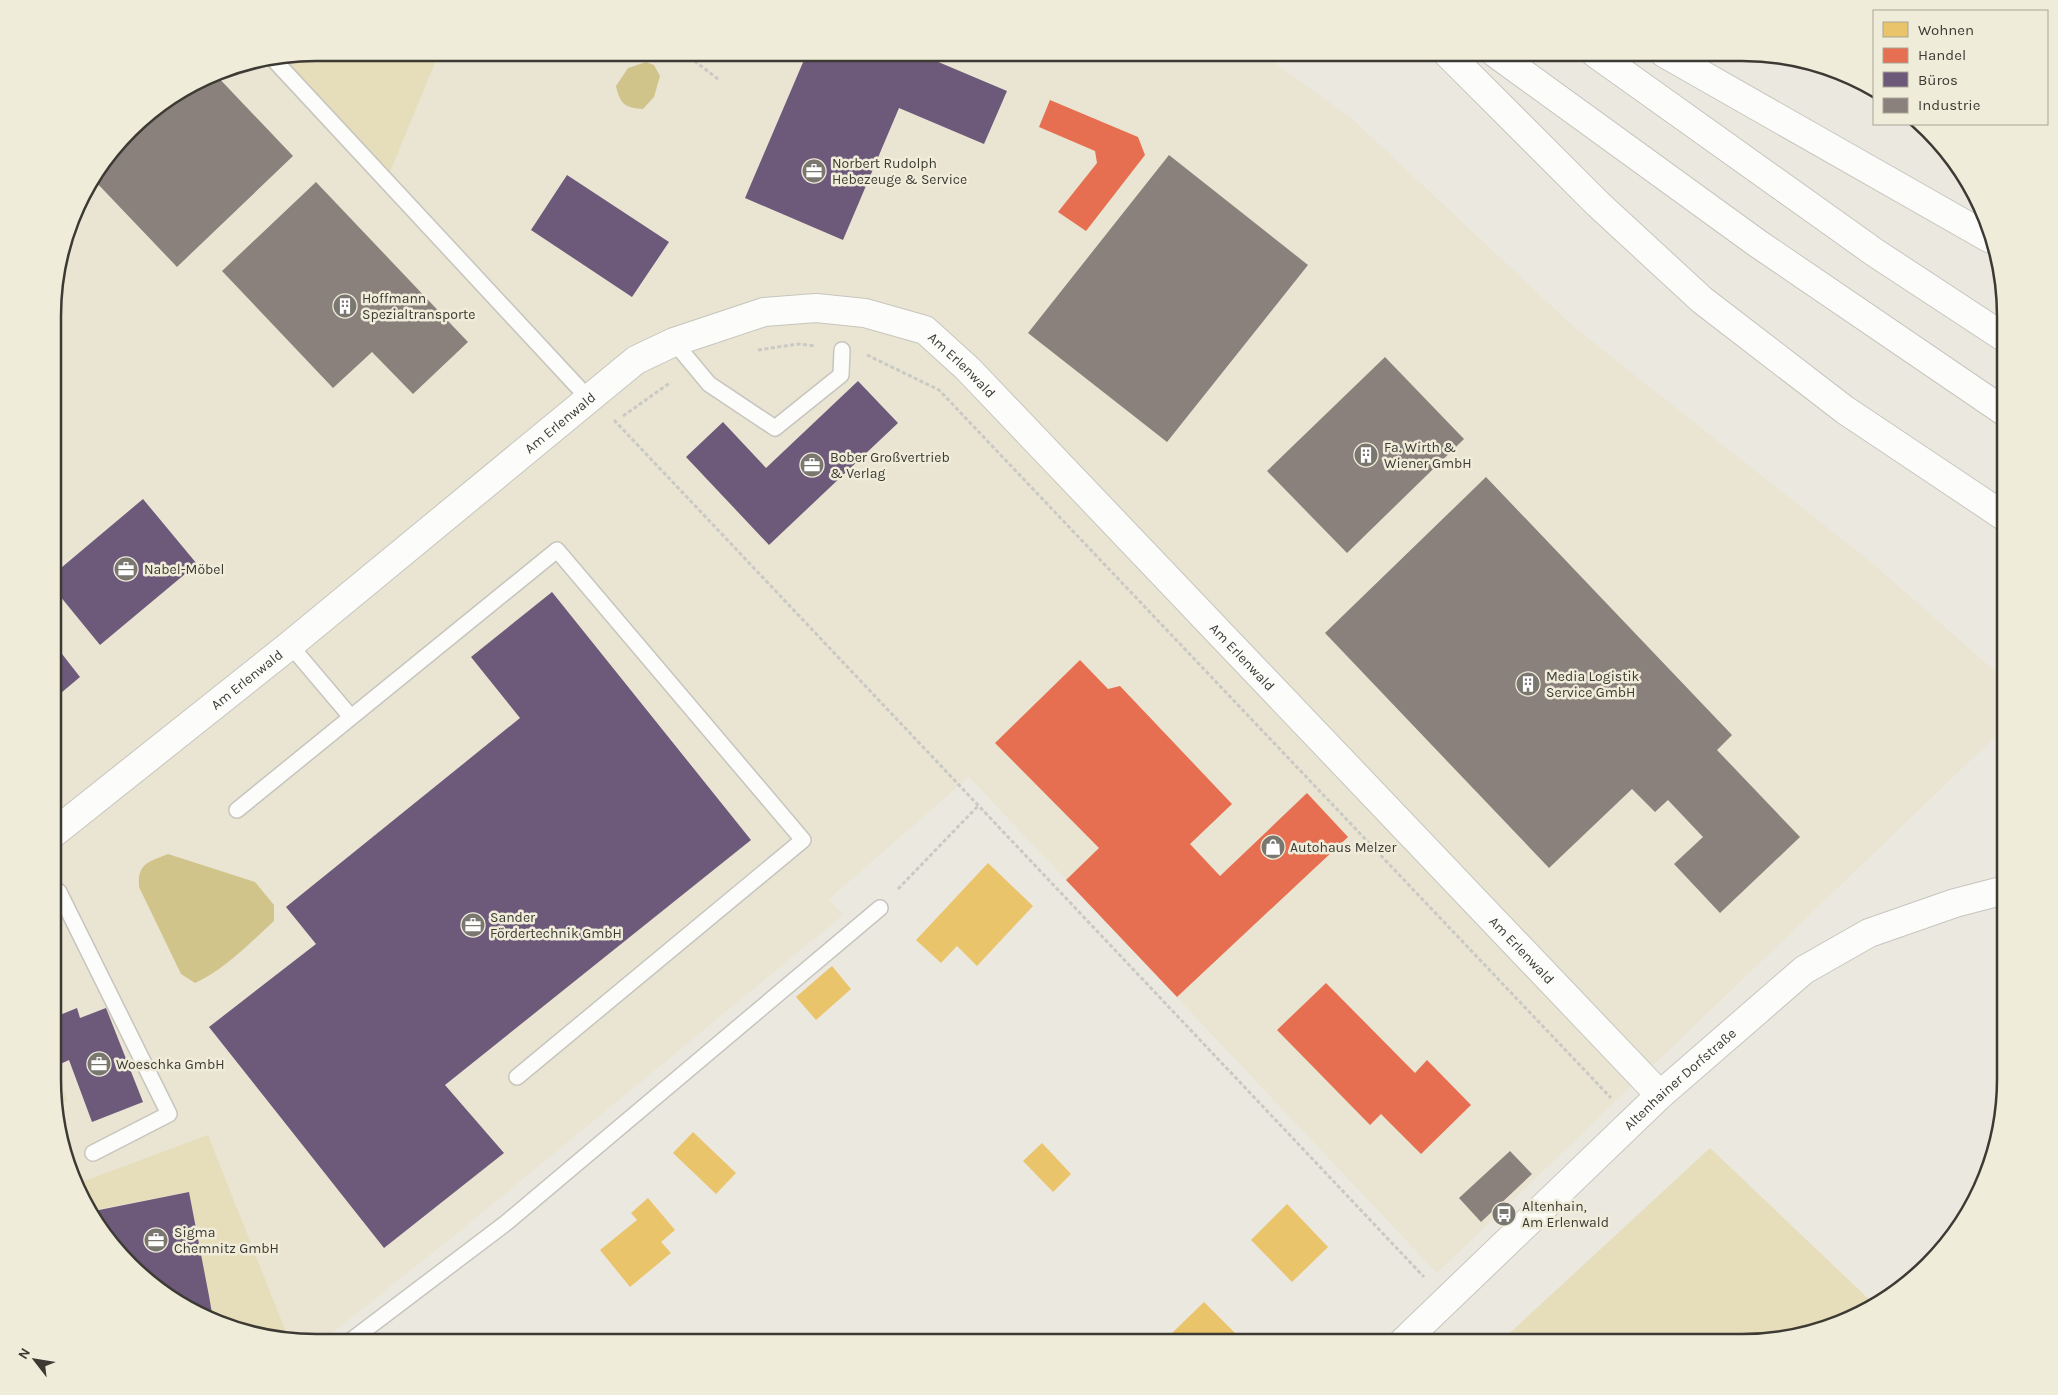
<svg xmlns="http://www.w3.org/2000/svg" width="2058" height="1395" font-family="Karla,sans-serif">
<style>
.built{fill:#e9e5d2}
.green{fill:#e6ddba}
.water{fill:#d0c48b}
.homes{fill:#e9c46a}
.shops{fill:#e76f51}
.offices{fill:#6d597a}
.industry{fill:#8a817c}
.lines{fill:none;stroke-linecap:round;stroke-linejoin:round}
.service-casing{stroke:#c7c5be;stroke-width:18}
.minor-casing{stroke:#c7c5be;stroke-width:30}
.tertiary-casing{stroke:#c7c5be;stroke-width:30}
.trunk-casing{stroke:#c7c5be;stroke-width:30}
.path{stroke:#c9c9c5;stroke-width:3;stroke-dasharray:4 2.5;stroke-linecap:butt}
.service{stroke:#fcfcfa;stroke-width:15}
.minor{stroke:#fcfcfa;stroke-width:28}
.tertiary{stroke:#fcfcfa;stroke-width:28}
.trunk{stroke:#fcfcfa;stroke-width:28}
.labels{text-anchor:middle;stroke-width:5;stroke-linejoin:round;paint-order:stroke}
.poi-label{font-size:14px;fill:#3c3a33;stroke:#f0ecda;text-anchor:start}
.street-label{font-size:14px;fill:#3c3a33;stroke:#f0ecda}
.rim{fill:none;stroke:#3c3a33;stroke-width:2.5}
</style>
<rect width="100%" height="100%" fill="#ebe8df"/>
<path class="built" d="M439,53H1260L1350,117L1575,328L1872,563L2005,680V727L1437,1273L969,777L829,899L843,915L455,1235L321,1342H299L231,1328L156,1288L88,1211L55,1113V282L80,199L142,118L215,72L287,58L390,171Z"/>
<path class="green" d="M316,53H439L390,172L285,59Z
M55,1071L67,1100L55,1108Z
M208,1135L289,1340L231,1328L213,1319L189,1192L88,1211L79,1183Z
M1710,1148L1875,1305C1809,1349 1725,1342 1649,1342C1599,1342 1550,1342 1500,1342Z"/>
<path class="water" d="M646,62L654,65L660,76L654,97L643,109C625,108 620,104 616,86L628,68Z
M168,854L255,882L274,905V921C249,944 225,969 195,983L181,974L139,887C137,863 149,862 168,854Z"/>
<path class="homes" d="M988,863L1033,906L977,966L957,946L941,963L916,940Z
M832,966L851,989L816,1020L796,997Z
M693,1132L736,1173L716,1194L673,1153Z
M1042,1143L1071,1174L1053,1192L1023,1161Z
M648,1198L675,1230L661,1242L671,1253L630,1287L600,1250L637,1220L631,1213Z
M1287,1204L1328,1247L1292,1282L1251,1240Z
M1204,1302L1244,1342H1172L1168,1337Z"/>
<path class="shops" d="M1050,100L1138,137L1145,155L1086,231L1058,212L1097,163L1095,151L1039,127Z
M1080,660L1108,689L1120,686L1232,804L1190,844L1220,876L1307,793L1348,837L1177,997L1066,880L1099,848L995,743Z
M1326,983L1415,1073L1427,1060L1471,1105L1421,1154L1381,1114L1370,1125L1277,1030Z"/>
<path class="offices" d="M807,53H917L1007,91L984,144L899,108L843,240L745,198Z
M567,175L669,242L632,297L531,230Z
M858,381L898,423L769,545L686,457L723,422L766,468Z
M143,499L197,564L100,645L55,590V573Z
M552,592L751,840L445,1085L504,1153L384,1248L209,1027L316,944L286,907L520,718L471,657Z
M55,645L80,677L55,698Z
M77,1008L80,1018L106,1008L143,1102L92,1122L69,1060L56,1066L55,1063V1017Z
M189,1192L209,1296L213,1319L156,1288L89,1212Z"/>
<path class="industry" d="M214,73L293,156L177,267L94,180L142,118Z
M1169,155L1308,265L1167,442L1028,333Z
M316,182L468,342L413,394L372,352L333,388L222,271Z
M1385,357L1464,439L1347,553L1267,471Z
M1486,477L1732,735L1717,750L1800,837L1720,913L1674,864L1703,837L1668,800L1655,812L1632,789L1549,868L1325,633Z
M1510,1151L1532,1174L1481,1222L1459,1198Z"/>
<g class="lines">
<defs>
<path id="service" d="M275,61L590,400
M674,342L709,384L775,428L841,375L842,350
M290,645L351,717
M237,810L557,550L803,840L517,1077
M55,889L59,892L169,1114L93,1153
M349,1342L506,1223L880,908"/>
<g id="minor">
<path id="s1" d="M55,832L290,645L636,360L674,342L764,312L816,308L865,313L925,330L968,369L1660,1095"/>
</g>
<g id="tertiary">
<path id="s2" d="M1403,1342L1660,1095L1804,970L1869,933L1955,903L2005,890"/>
</g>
<path id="trunk" d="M1447,53L1598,204L1702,300L1845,410L2005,517
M1495,53L1757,243L2005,412
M1595,53L1874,252L2005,338
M1664,53L1989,238"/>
</defs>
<use href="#service" class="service-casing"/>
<use href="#minor" class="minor-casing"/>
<use href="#tertiary" class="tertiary-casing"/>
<use href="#trunk" class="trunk-casing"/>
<path class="path" d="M684,53L718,79
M758,350L798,344L816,346
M867,355L939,390L1611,1098
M623,416L671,382
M614,420L1424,1277
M898,889L978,806"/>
<use href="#service" class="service"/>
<use href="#minor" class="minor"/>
<use href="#tertiary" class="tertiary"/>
<use href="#trunk" class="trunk"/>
</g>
<defs>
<symbol id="office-disc" viewBox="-11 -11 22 22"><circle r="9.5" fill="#79776f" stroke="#f0ecda"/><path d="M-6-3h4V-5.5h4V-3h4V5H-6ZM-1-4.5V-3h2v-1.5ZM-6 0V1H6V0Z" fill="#fff"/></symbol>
<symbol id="building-disc" viewBox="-11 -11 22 22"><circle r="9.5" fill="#79776f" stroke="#f0ecda"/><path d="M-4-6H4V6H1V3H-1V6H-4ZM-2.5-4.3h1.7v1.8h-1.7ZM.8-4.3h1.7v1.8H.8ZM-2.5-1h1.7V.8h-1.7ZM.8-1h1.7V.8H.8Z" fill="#fff"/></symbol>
<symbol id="shop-disc" viewBox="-11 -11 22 22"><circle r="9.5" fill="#79776f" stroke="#f0ecda"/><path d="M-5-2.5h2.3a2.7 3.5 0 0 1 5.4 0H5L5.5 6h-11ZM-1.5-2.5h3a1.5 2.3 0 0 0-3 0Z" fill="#fff"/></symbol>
<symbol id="bus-disc" viewBox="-11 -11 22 22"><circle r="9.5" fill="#79776f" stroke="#f0ecda"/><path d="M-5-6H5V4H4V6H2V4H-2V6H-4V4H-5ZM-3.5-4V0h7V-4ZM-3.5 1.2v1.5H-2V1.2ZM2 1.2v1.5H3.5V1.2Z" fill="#fff"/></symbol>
</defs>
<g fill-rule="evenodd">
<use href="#office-disc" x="800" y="157" width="28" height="28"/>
<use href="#building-disc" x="331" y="292" width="28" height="28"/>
<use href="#building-disc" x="1352" y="441" width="28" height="28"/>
<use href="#office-disc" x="798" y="451" width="28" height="28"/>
<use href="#office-disc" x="112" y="555" width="28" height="28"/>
<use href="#building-disc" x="1514" y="670" width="28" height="28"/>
<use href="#shop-disc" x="1259" y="833" width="28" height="28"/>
<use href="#office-disc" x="459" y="911" width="28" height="28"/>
<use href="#office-disc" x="85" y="1050" width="28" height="28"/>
<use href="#bus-disc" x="1490" y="1200" width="28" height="28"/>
<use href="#office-disc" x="142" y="1226" width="28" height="28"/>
</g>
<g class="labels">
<g class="poi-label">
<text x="832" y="168">Norbert Rudolph<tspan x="832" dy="16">Hebezeuge &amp; Service</tspan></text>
<text x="362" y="303">Hoffmann<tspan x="362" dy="16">Spezialtransporte</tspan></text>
<text x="1384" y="452">Fa. Wirth &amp;<tspan x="1384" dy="16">Wiener GmbH</tspan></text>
<text x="830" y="462">Bober Großvertrieb<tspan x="830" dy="16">&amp; Verlag</tspan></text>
<text x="144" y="574">Nabel-Möbel</text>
<text x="1546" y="681">Media Logistik<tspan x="1546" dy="16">Service GmbH</tspan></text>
<text x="1290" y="852">Autohaus Melzer</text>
<text x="490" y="922">Sander<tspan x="490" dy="16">Fördertechnik GmbH</tspan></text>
<text x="116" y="1069">Woeschka GmbH</text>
<text x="1522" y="1211">Altenhain,<tspan x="1522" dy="16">Am Erlenwald</tspan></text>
<text x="174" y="1237">Sigma<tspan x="174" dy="16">Chemnitz GmbH</tspan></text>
</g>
<g class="street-label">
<text dy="5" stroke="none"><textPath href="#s1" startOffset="1100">Am Erlenwald</textPath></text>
<text dy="5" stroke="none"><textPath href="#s1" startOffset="650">Am Erlenwald</textPath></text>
<text dy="5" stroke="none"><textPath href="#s1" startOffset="1505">Am Erlenwald</textPath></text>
<text dy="5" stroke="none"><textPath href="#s1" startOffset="245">Am Erlenwald</textPath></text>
<text dy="5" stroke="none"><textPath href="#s1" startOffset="1910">Am Erlenwald</textPath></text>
<text dy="5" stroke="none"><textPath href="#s2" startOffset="382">Altenhainer Dorfstraße</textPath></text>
</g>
</g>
<path d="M0 0H2058V1395H0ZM316 61H1742A255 255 0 0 1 1997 316V1079A255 255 0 0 1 1742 1334H316A255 255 0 0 1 61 1079V316A255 255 0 0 1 316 61Z" fill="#f0ecda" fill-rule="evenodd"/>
<path class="rim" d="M316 61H1742A255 255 0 0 1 1997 316V1079A255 255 0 0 1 1742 1334H316A255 255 0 0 1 61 1079V316A255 255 0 0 1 316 61Z"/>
<rect x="1873" y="10" width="175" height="115" fill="#f0ecda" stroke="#a8a597"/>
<rect x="1883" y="22" width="25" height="15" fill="#e9c46a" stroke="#a8a597"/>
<text x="1918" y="35" font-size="15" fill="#3c3a33">Wohnen</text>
<rect x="1883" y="48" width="25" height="15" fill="#e76f51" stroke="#a8a597"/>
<text x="1918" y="60" font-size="15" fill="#3c3a33">Handel</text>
<rect x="1883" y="72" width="25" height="15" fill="#6d597a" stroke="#a8a597"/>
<text x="1918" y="85" font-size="15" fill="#3c3a33">Büros</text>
<rect x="1883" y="98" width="25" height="15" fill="#8a817c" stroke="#a8a597"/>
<text x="1918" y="110" font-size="15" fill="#3c3a33">Industrie</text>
<g transform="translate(35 1360) rotate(301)" stroke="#f0ecda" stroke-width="4" paint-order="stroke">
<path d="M0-4L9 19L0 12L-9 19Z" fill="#3c3a33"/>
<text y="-8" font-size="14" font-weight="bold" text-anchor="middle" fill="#3c3a33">N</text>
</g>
</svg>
